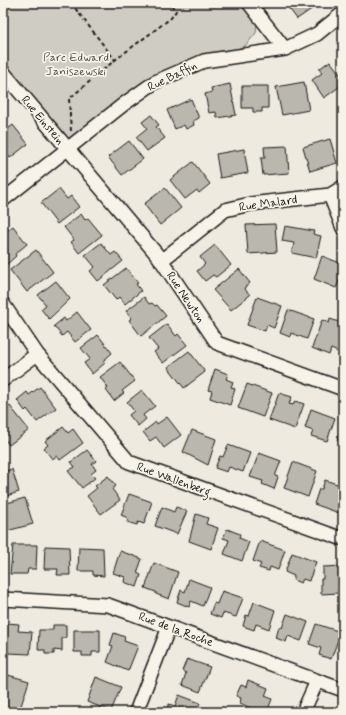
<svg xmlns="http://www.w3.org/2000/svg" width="346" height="715" font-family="Mynerve,sans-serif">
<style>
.green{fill:#cfccc3;stroke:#767470}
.building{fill:#bab7af;stroke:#1c1c1c}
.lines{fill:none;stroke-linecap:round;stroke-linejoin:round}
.street-casing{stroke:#1c1c1c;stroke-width:16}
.path{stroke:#1c1c1c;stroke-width:2;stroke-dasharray:4 3;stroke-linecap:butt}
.street{stroke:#f7f3e8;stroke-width:13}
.labels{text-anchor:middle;stroke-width:3.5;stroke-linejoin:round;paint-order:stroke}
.park-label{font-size:12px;fill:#52514e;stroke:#f7f3e8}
.street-label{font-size:12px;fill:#1c1c1c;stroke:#f7f3e8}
</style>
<rect width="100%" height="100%" fill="#eeeae0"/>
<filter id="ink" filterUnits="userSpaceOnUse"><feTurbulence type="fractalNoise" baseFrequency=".025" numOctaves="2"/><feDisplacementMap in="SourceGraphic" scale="8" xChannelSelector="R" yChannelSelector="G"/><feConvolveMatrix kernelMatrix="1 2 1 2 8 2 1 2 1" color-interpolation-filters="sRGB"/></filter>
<g filter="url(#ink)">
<path class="green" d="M3,3H249L258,14L256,33L245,46L204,61L155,82L68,150L3,72Z"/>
<path class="building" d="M285,3H313L316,6L297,19Z
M330,61L343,78V84L324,98L312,80L322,73L319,69Z
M304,82L309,110L282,115L276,87Z
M230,84L236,115L217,118L216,112L209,113L205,94L212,92L211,88Z
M242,86H268V108H262V112H253V108H242Z
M191,99L199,118L193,121L194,125L186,129L184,125L175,129L167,110Z
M151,115L159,125L156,127L165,138L147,151L136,137L147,128L142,122Z
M13,125L28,144L10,158L7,154L3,157V133Z
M330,139L337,163L310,171L303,147Z
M129,141L143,159L122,175L108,157Z
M287,146L289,173L263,175L261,158H265L264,147Z
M244,149L248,173L220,178L216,154Z
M193,162L210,184L199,193L197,190L185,199L170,180Z
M165,188L181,208L160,225L144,204Z
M59,189L67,199L71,196L79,207L57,224L41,203Z
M81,214L85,220L88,218L102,235L79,253L71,242L74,240L64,227Z
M275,224L277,252L248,254L246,225Z
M13,226L27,244L15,254L16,256L6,265L3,261V234Z
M285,226L314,231L313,234L321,236L316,258L292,253L294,243L282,241Z
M101,243L111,255L115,252L123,261L98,281L90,271L95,267L85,255Z
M215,245L231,265L216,277L213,275L205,281L197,271L205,264L200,257Z
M36,250L53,272L27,292L10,270Z
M322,256L340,263L343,261V283L339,281L336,288L314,279Z
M126,268L138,283L136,284L141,291L125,304L119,297L116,300L104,285Z
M239,269L250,283L244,288L250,295L231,310L213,290Z
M56,281L70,299L49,319L41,309L46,305L38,295Z
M144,297L149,304L152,303L155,306L157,305L166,316L141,336L129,320L132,318L126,311Z
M257,297L282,306L274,328L267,325L265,331L247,325Z
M288,310L314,319L307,339L291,333L290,337L280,333Z
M77,312L91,330L75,342L67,332L62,336L54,326L64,318L66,321Z
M330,319L342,323L340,327L343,328V338L338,352L331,349L329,355L312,348L322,320L329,323Z
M167,324L176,336L178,334L187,345L163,363L154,352L158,349L149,338Z
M98,335L112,353L103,361L105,363L92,374L84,363L90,359L81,348Z
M189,351L205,372L184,388L168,367Z
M120,362L135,381L122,391L124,393L114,401L106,390L108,388L100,377Z
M215,369L228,374L226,379L233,382L231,387L235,389L230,405L210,398L212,391L208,390Z
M247,384L272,393L263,417L238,408Z
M40,387L56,408L37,422L27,409L25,411L17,400L27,392L29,395Z
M142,390L155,406L143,415L146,419L138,426L129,415L134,411L127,402Z
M279,393L292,397L289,404L293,405L295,401L304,404L295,429L269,420Z
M10,406L29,430L9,445L3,437V421L5,420L3,412Z
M311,409L335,418L327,441L311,436L313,431L305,428Z
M167,417L181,435L164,448L156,437L150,441L143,432L156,422L157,424Z
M343,423V442L337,440Z
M63,427L68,433L73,429L83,443L60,460L57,456L52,459L44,448L48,445L45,441Z
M192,430L216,439L208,465L183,452Z
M228,445L250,453L243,472L229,467L227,472L215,468L220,456L223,457Z
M87,450L96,461L92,464L96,470L91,474L95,478L82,488L68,471L75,467L71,462Z
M259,453L281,461L275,476L278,477L274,489L262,484L263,481L250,477Z
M293,462L317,471L308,497L284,488Z
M12,469L19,492L3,497V472Z
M108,476L116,486L112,489L120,500L101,514L87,496L97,488L95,486Z
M325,480L343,486V501L339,513L314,504L319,489H322Z
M129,494L152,502L144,524L138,522L137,525L127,522L128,518L121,515Z
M25,498L33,524L3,532V504Z
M162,507L174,512L176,507L187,511L177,534L155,526Z
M196,514L208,518L206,524L218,528L211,549L189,541Z
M227,529L240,534L239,538L249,542L242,561L224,554L229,540L223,538Z
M260,541L285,550L278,570L270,567L269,571L259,568L261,564L253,561Z
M13,545H37L36,569H28L27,574H10Z
M45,546L69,547L70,575H57L58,569H44Z
M79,547L103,548L104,576L93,575V571H78Z
M120,551L142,559L137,573L141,575L137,587L124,582L125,577L113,573Z
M292,553L316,562L309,581L303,579L301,583L293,580L294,576L285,572Z
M154,563L178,572L169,599L156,594V592L145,588Z
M343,566V590H338L339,593L321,594V579H323V567Z
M189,579L210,587L203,606L191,601L189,607L177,602L181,590L185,592Z
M222,591L243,598L236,617L223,613L221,618L210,614L214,603L217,604Z
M254,602L275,610L269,629L256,624L254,630L243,626L246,615L249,616Z
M287,614L308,622L301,641L288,636L286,642L276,638L279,627L282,628Z
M7,623L19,624L18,631L32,632L30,654L7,653Z
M316,624L341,632L331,659L319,655L321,648L309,644Z
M53,625H66V638H62V651L54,650V654H45V650H38L39,630H53Z
M74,630H100V652H92V656H82V652H74Z
M114,633L125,637L124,641L138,646L128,671L107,662L113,646L110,645Z
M187,659L210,667L200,692L182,685L186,673L182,671Z
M8,675L29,681L19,712H3V691Z
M96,677L121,687L111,711L87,702Z
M248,680L268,688L265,696L272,699L267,712H259L240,703L241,698L236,696L241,685L246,687Z
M179,695L200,703L196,712H165L169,704L175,706Z"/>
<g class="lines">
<defs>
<path id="street" d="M249,3L285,49
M3,72L159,257L217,343L343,389
M330,195L343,228
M3,200L124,104L155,82L204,61L285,49L317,34L343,13
M161,261L225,210L250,204L330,195L343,187
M3,304L37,354L129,462L340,538H343
M3,380L37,354
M3,599L108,605L343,690
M136,712L169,627
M303,712L317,681"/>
</defs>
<use href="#street" class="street-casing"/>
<path class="path" d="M71,3L115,60
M71,131L69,99L115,60L171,18L176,11L170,3"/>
<use href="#street" class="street"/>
</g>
</g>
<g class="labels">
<g class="park-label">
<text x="76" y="61">Parc Edward<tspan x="76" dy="14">Janiszewski</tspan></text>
</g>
<g class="street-label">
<text transform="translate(172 76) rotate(-26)" y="4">Rue Baffin</text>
<text transform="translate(43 120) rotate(50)" y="4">Rue Einstein</text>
<text transform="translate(268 203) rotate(-8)" y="4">Rue Malard</text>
<text transform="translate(186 297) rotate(56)" y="4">Rue Newton</text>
<text transform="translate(174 479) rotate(20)" y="4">Rue Wallenberg</text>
<text transform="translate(176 629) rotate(20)" y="4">Rue de la Roche</text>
</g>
</g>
<rect width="346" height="715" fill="none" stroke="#f7f3e8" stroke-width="16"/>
<rect x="8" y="8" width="330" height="699" fill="none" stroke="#1c1c1c" stroke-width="1.5" filter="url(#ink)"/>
</svg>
